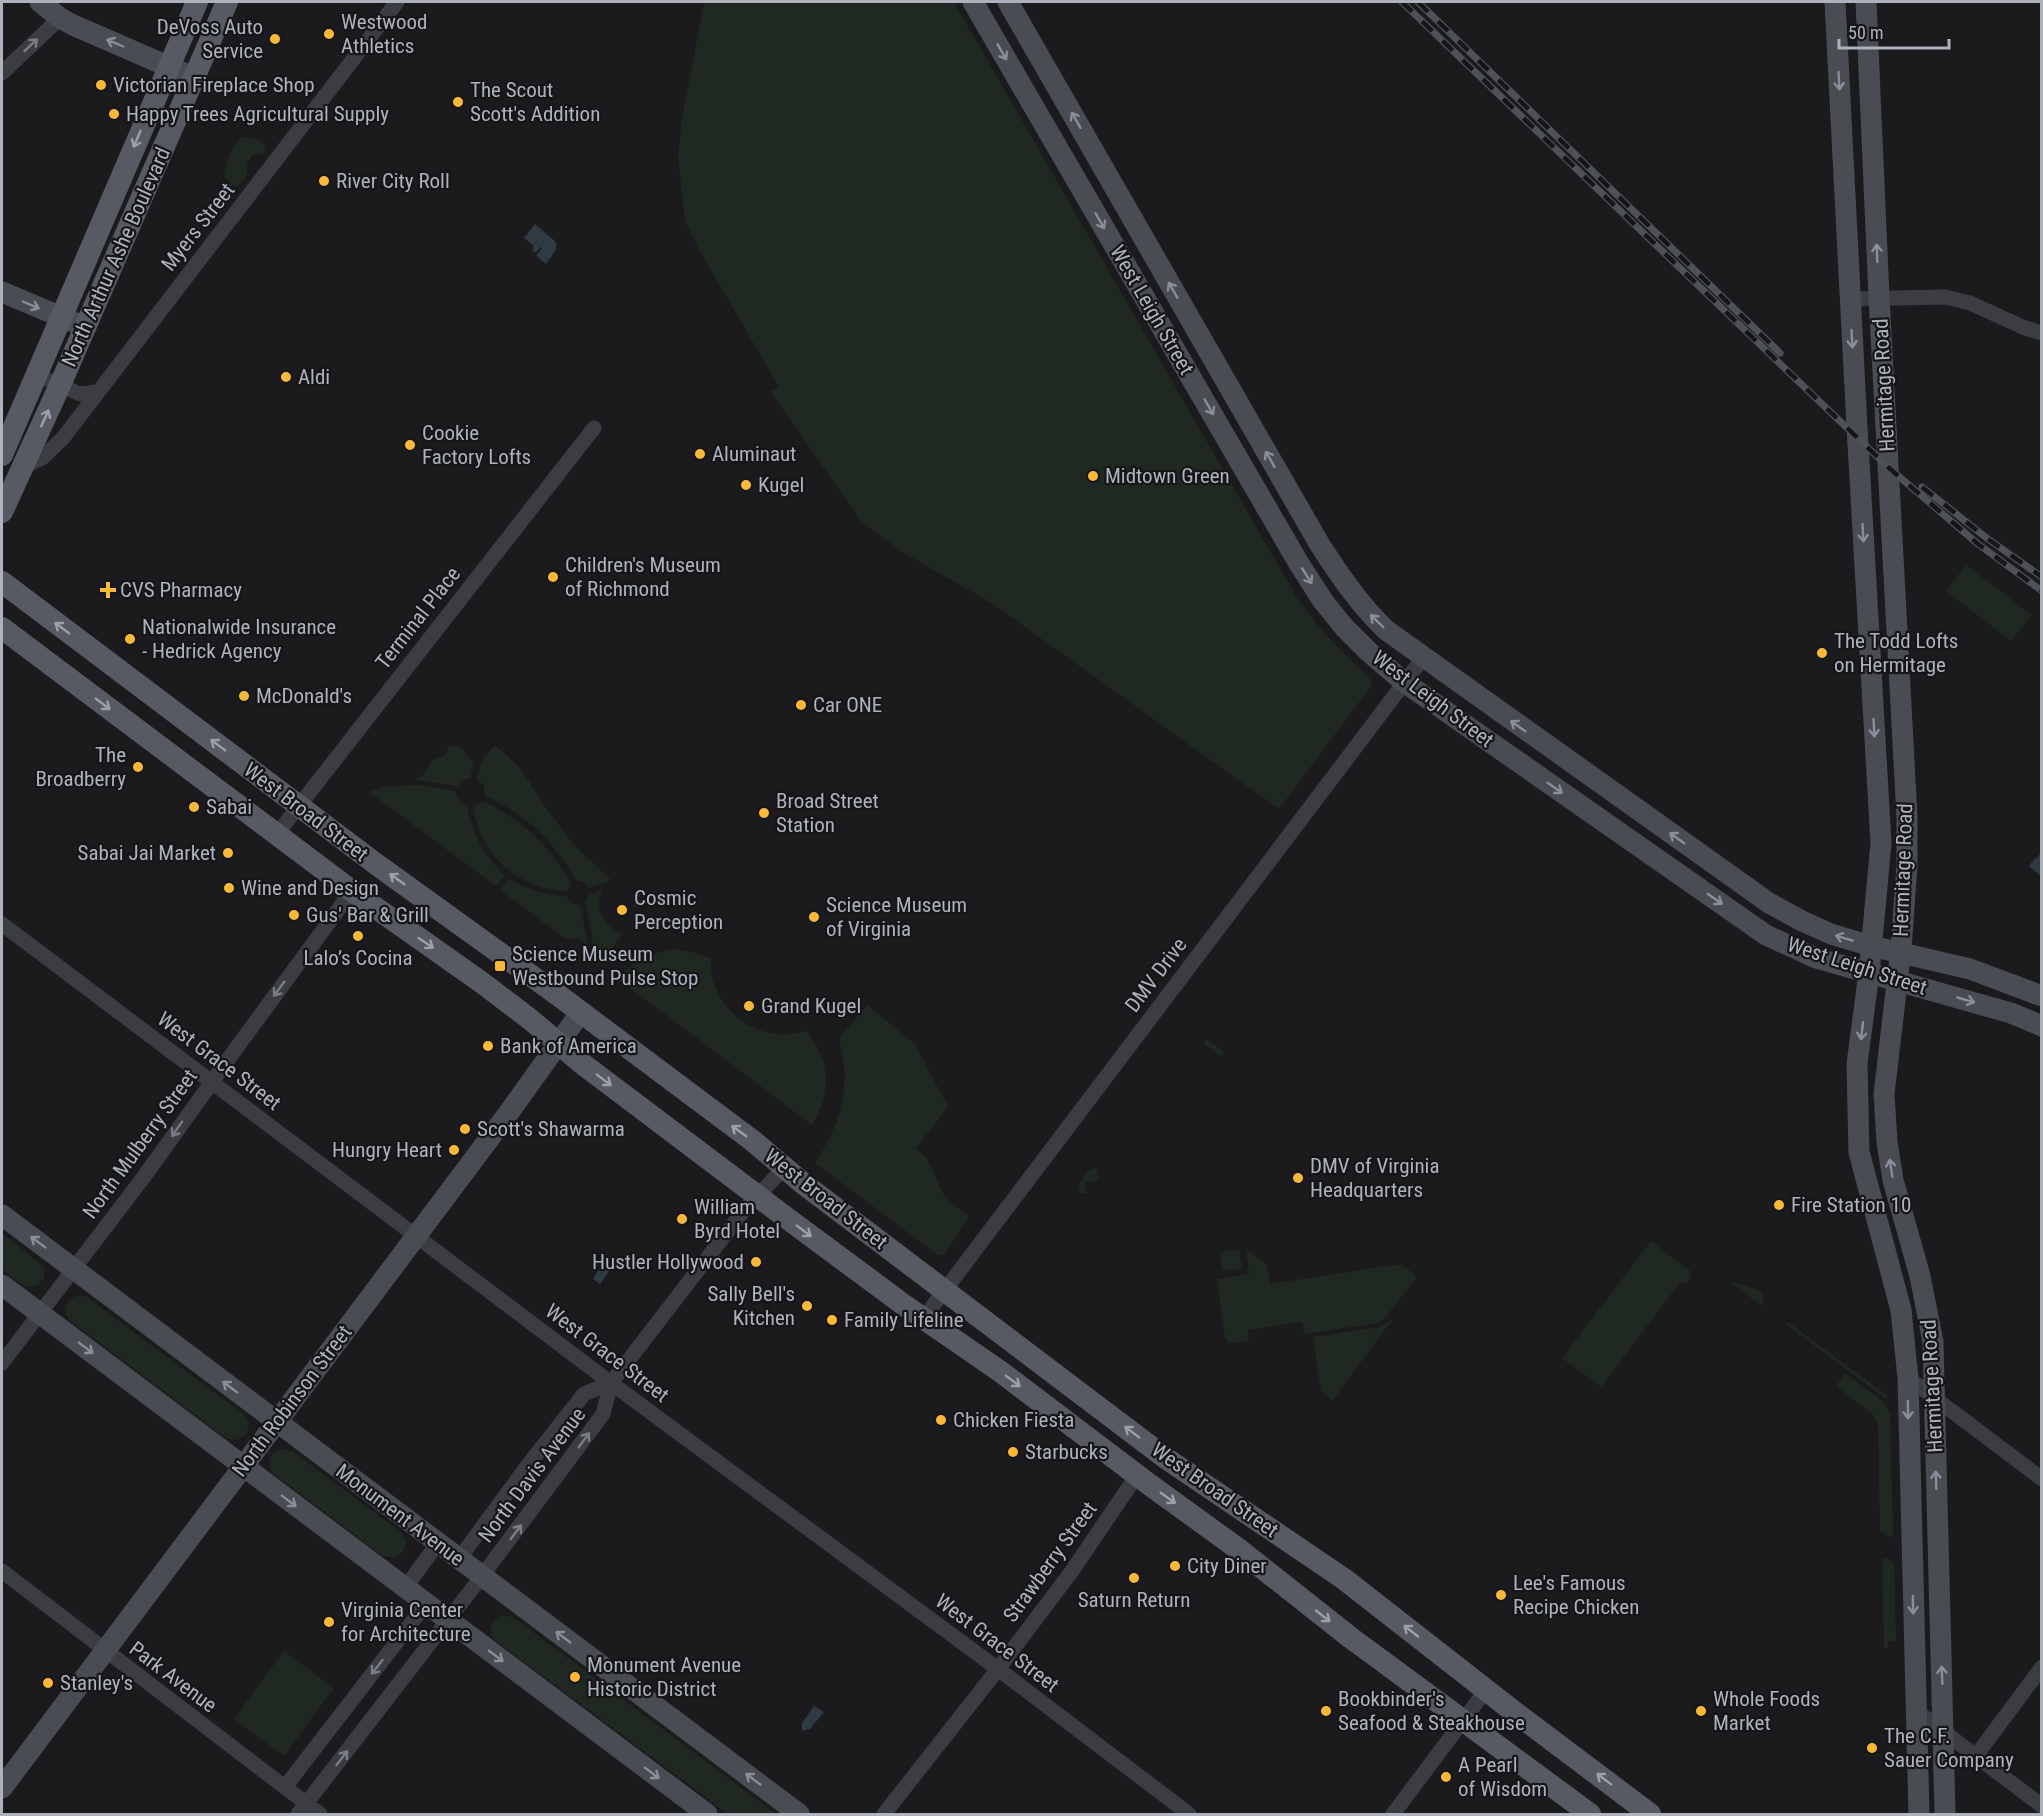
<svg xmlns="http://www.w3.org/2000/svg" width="2043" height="1816" font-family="'Roboto Condensed',sans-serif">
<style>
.green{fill:#202921}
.water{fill:#2f3a43}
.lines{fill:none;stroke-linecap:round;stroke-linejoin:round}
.street{stroke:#3b3d43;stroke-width:15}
.secondary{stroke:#494c53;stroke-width:21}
.primary{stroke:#575a62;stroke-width:22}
.rail-casing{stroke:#4e5158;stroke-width:7}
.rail{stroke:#161618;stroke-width:4.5;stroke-dasharray:14;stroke-linecap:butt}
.oneway{stroke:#8a8e98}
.oneway2{stroke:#7a7d86}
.oneway3{stroke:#9ca0ab}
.poi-dot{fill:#fdb933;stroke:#161618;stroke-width:2}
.labels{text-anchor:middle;stroke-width:4.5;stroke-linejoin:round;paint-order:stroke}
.poi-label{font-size:21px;fill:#adb2bd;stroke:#161618;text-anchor:start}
.street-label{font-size:21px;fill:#adb2bd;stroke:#161618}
</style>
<rect width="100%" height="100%" fill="#1b1b1d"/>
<path class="green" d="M704,2H954L1297,598L1325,634L1371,680L1372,684L1369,689L1279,809L990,602L901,551L861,521L771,392L779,387L698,248L685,221L678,158L682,118Z
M241,138C251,137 264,139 266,150L263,155L258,153L251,156L247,165V175L237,188L224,177C226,162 230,149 241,138Z
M223,183L234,191L221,209L216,206Z
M1966,565L2032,615L2011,641L1946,591Z
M452,745L461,747L474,764L470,778L463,780L458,786L415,780L425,773L432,761L446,755L448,748Z
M495,745L521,769L544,805L573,844L610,879L608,882L589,888L584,882L576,880C555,843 525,813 485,796L484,785L476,779L483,759Z
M419,785L455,791L459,801L467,807C473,835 483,855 505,875L496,886L369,792L384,787Z
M483,801C521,819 550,846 571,883L566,891C517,889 481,855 473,807Z
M509,879C527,889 546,896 566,896L571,903L580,905L588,946L580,939L564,938L500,890Z
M600,891L602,892C593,912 606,924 622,935L599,964L594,960L591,927L585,903L590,894Z
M672,949L693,952L711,958C708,996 740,1031 778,1034C788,1035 797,1033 806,1031C831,1061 832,1092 812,1125L617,978C634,962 649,954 672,949Z
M867,1005L915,1044L948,1107L915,1149L926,1156L945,1198L969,1216L944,1255H938L815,1163C841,1123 852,1086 839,1039Z
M1208,1040L1224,1052V1055L1220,1056L1204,1044L1205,1041Z
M1095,1168L1097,1169L1099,1180L1085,1182L1086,1193H1080L1078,1185L1089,1170Z
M2,1233L44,1267V1277C33,1299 14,1279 2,1269Z
M1651,1241L1689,1270L1691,1273L1689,1280L1685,1283L1680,1282L1601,1387L1562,1358Z
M1246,1249L1267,1265L1270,1284L1401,1264L1414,1274L1416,1279L1383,1320L1377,1323L1304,1334L1302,1322L1248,1330L1249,1341L1229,1343L1225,1338L1217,1279L1249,1274Z
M1239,1250L1242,1268L1222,1271L1220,1252Z
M1732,1281L1760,1291L1764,1296L1762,1306L1733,1284Z
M82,1295L87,1297L245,1415L249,1425L246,1435L237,1440L227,1439L69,1320L65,1311C66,1301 72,1296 82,1295Z
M1393,1319L1332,1401L1321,1391L1313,1337L1379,1327Z
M1788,1322L1888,1396L1886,1399L1787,1325Z
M1845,1373L1884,1402L1890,1414L1893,1534L1889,1538L1880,1530L1878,1425L1873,1414L1836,1386Z
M281,1449L292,1451L401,1532L406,1542L403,1552L394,1558L383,1556L274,1474C266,1464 269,1453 281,1449Z
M1882,1558H1887L1894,1563L1896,1642L1888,1641V1648H1884Z
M502,1615L513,1617L776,1814H728L495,1640L492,1636L491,1625L498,1617Z
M284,1651L334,1688L284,1756L234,1719Z"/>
<path class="water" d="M535,224L556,242V250L546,264L536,256L542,248L540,247L536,253L532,250L534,246L524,238Z
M2040,854L2041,855V876L2029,866L2036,857L2037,858Z
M608,1262L613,1266L600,1284L593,1279L603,1263Z
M814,1706L824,1712L810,1729L802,1731V1723Z"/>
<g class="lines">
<path class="street" d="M2,73L60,18
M1850,299L1945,297L1970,303L2025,328L2042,333
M37,375L80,394L98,392
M22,467L42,458L63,438L397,2
M277,834L594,428
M2,924L611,1383L998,1669L1189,1814
M923,1319L1423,658
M2,1363L143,1178L240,1043L352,891
M1908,1378L2042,1479
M459,1559L525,1469L584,1394L611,1383
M2,1571L320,1814
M405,1588L438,1543
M1915,1710L2042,1806
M1975,1757L2042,1667
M285,1787L426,1604
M298,1814L482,1576L603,1414L611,1383L745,1209L785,1167
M884,1814L998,1669L1072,1571L1137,1475
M1393,1814L1486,1690"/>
<path class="secondary" d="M40,2L60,18L73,25L195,78
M973,2L1298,562L1323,601L1344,627L1369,652L1404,682L1766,935L1816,958L2011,1013L2042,1026
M1008,2L1320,545C1340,576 1360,605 1386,630L1769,903L1802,921L1831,934L1871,946L1970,969L2042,996
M1835,2L1857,427L1881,843L1869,973L1857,1064L1859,1152L1901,1310L1908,1378L1919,1814
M1866,2L1879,297L1907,817V865L1901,949L1884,1094L1887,1142L1893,1180L1920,1276L1933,1342L1945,1814
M2,292L85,327
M2,1215L799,1814
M2,1285L707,1814
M2,1788L510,1111L581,1012"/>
<path class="primary" d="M2,455L197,2
M2,512L60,385L227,2
M2,582L376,864L558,995L753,1141L805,1185L1167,1459L1344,1579L1513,1711L1650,1814
M2,628L352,891L481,982L531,1020L580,1062L788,1219L904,1305L1001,1372L1150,1485L1237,1548L1351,1638L1590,1814"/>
<defs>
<path id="rail" d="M1402,2L1889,468L1978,544L2042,591
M1418,2L1780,353
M1922,487L1988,539L2042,577"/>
</defs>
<use href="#rail" class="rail-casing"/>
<use href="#rail" class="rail"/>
</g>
<defs><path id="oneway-shaft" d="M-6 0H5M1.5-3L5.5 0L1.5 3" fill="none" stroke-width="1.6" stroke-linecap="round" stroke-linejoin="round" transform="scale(1.5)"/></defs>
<g class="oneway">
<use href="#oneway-shaft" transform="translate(115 43) rotate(-157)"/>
<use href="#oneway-shaft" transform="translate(1002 52) rotate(60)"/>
<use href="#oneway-shaft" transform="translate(1839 81) rotate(87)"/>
<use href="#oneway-shaft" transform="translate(1076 120) rotate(-120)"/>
<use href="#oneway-shaft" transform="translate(1100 221) rotate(60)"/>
<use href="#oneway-shaft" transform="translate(1877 253) rotate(-92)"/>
<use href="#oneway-shaft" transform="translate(1173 290) rotate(-120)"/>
<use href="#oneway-shaft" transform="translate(31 305) rotate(23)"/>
<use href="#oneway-shaft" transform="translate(1852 339) rotate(87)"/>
<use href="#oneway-shaft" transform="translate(1209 407) rotate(60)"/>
<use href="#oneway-shaft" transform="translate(1270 459) rotate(-120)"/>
<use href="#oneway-shaft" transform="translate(1863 533) rotate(87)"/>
<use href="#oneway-shaft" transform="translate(1307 576) rotate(58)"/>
<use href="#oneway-shaft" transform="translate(1377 621) rotate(-136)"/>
<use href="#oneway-shaft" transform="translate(1518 726) rotate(-145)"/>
<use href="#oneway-shaft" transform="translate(1874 728) rotate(87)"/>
<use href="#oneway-shaft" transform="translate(1555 788) rotate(35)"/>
<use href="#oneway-shaft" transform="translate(1677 838) rotate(-145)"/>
<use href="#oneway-shaft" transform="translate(1715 899) rotate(35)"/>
<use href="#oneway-shaft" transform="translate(1844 938) rotate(-163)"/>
<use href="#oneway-shaft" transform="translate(1966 1000) rotate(16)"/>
<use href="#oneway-shaft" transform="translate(1862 1031) rotate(97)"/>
<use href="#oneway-shaft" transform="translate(1891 1168) rotate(-99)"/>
<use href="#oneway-shaft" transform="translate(38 1242) rotate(-143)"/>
<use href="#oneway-shaft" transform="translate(86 1348) rotate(37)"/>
<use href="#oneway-shaft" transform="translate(230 1387) rotate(-143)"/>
<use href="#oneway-shaft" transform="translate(1908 1410) rotate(89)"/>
<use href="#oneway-shaft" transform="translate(1936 1480) rotate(-92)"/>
<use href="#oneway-shaft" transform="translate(289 1501) rotate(37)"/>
<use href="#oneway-shaft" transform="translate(1913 1605) rotate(89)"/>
<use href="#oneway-shaft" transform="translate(563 1637) rotate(-143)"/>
<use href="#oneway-shaft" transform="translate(496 1656) rotate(37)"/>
<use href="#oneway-shaft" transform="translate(1942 1675) rotate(-92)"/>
<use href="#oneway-shaft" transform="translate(652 1773) rotate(37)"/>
<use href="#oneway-shaft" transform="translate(753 1779) rotate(-143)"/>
</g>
<g class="oneway2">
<use href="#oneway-shaft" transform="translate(31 45) rotate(-43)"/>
<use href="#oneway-shaft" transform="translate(279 989) rotate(126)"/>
<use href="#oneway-shaft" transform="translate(177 1129) rotate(125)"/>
<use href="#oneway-shaft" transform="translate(584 1440) rotate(-54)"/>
<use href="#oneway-shaft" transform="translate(516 1532) rotate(-53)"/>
<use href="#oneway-shaft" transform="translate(377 1667) rotate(128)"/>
<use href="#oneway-shaft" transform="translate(342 1758) rotate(-52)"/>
</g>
<g class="oneway3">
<use href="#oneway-shaft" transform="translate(137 139) rotate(113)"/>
<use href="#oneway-shaft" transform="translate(45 418) rotate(-65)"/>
<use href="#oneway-shaft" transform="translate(62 628) rotate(-143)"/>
<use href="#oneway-shaft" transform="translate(103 704) rotate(37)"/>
<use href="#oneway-shaft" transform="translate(218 745) rotate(-143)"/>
<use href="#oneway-shaft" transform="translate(397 879) rotate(-144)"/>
<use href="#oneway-shaft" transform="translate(426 943) rotate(34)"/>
<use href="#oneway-shaft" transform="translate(604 1080) rotate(37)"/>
<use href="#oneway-shaft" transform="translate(739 1131) rotate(-144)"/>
<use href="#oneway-shaft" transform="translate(804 1231) rotate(37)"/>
<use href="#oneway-shaft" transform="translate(1013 1381) rotate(37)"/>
<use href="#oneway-shaft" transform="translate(1132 1432) rotate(-143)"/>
<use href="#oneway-shaft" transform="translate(1168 1498) rotate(35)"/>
<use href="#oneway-shaft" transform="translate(1323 1616) rotate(38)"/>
<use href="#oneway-shaft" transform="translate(1411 1631) rotate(-142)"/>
<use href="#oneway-shaft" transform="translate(1604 1779) rotate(-143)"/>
</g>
<g class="poi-dot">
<circle cx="329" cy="34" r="6"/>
<circle cx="275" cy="39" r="6"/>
<circle cx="101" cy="85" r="6"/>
<circle cx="458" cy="102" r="6"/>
<circle cx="114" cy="114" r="6"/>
<circle cx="324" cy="181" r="6"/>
<circle cx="286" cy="377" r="6"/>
<circle cx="410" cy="445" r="6"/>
<circle cx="700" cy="454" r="6"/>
<circle cx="1093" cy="476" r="6"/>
<circle cx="746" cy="485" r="6"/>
<circle cx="553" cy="577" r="6"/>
<path d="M105 581h6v6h6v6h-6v6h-6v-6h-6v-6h6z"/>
<circle cx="130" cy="639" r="6"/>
<circle cx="1822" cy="653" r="6"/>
<circle cx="244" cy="696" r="6"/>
<circle cx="801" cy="705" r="6"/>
<circle cx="138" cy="767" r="6"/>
<circle cx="194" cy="807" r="6"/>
<circle cx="764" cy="813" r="6"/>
<circle cx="228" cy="853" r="6"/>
<circle cx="229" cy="888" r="6"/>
<circle cx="622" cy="910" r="6"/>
<circle cx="294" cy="915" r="6"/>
<circle cx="814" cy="917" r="6"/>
<circle cx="358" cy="936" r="6"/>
<rect x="494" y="960" width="12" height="12" rx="3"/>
<circle cx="749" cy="1006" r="6"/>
<circle cx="488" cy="1046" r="6"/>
<circle cx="465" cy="1129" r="6"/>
<circle cx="454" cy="1150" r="6"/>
<circle cx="1298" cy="1178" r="6"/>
<circle cx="1779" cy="1205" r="6"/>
<circle cx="682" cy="1219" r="6"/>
<circle cx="756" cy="1262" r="6"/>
<circle cx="807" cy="1306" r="6"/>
<circle cx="832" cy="1320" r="6"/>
<circle cx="941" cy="1420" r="6"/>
<circle cx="1013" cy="1452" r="6"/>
<circle cx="1175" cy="1566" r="6"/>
<circle cx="1134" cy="1578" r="6"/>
<circle cx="1501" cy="1595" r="6"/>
<circle cx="329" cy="1622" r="6"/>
<circle cx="575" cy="1677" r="6"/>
<circle cx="48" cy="1683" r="6"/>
<circle cx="1326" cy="1711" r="6"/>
<circle cx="1701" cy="1711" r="6"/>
<circle cx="1872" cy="1748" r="6"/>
<circle cx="1446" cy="1777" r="6"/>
</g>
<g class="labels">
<g class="poi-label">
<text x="341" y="29">Westwood<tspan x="341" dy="24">Athletics</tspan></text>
<text x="263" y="34" text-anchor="end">DeVoss Auto<tspan x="263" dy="24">Service</tspan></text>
<text x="113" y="92">Victorian Fireplace Shop</text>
<text x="470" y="97">The Scout<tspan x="470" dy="24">Scott's Addition</tspan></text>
<text x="126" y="121">Happy Trees Agricultural Supply</text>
<text x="336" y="188">River City Roll</text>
<text x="298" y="384">Aldi</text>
<text x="422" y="440">Cookie<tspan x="422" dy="24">Factory Lofts</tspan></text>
<text x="712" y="461">Aluminaut</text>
<text x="1105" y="483">Midtown Green</text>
<text x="758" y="492">Kugel</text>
<text x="565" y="572">Children's Museum<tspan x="565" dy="24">of Richmond</tspan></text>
<text x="120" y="597">CVS Pharmacy</text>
<text x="142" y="634">Nationalwide Insurance<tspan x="142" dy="24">- Hedrick Agency</tspan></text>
<text x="1834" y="648">The Todd Lofts<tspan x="1834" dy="24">on Hermitage</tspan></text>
<text x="256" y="703">McDonald's</text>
<text x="813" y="712">Car ONE</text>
<text x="126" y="762" text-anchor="end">The<tspan x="126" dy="24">Broadberry</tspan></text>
<text x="776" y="808">Broad Street<tspan x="776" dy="24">Station</tspan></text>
<text x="206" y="814">Sabai</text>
<text x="216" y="860" text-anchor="end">Sabai Jai Market</text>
<text x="241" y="895">Wine and Design</text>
<text x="634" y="905">Cosmic<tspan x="634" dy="24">Perception</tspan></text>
<text x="826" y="912">Science Museum<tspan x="826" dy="24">of Virginia</tspan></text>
<text x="306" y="922">Gus' Bar &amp; Grill</text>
<text x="512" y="961">Science Museum<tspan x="512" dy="24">Westbound Pulse Stop</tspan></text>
<text x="358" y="965" text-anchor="middle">Lalo’s Cocina</text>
<text x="761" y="1013">Grand Kugel</text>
<text x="500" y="1053">Bank of America</text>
<text x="477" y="1136">Scott's Shawarma</text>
<text x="442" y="1157" text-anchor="end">Hungry Heart</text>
<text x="1310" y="1173">DMV of Virginia<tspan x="1310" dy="24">Headquarters</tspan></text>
<text x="1791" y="1212">Fire Station 10</text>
<text x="694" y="1214">William<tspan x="694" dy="24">Byrd Hotel</tspan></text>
<text x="744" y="1269" text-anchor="end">Hustler Hollywood</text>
<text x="795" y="1301" text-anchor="end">Sally Bell's<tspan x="795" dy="24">Kitchen</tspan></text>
<text x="844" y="1327">Family Lifeline</text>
<text x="953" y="1427">Chicken Fiesta</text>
<text x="1025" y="1459">Starbucks</text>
<text x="1187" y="1573">City Diner</text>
<text x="1513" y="1590">Lee's Famous<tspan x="1513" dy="24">Recipe Chicken</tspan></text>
<text x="1134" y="1607" text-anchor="middle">Saturn Return</text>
<text x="341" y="1617">Virginia Center<tspan x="341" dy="24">for Architecture</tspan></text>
<text x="587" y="1672">Monument Avenue<tspan x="587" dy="24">Historic District</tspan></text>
<text x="60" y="1690">Stanley's</text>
<text x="1338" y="1706">Bookbinder's<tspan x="1338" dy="24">Seafood &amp; Steakhouse</tspan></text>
<text x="1713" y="1706">Whole Foods<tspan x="1713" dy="24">Market</tspan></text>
<text x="1884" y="1743">The C.F.<tspan x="1884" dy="24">Sauer Company</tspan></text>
<text x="1458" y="1772">A Pearl<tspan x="1458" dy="24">of Wisdom</tspan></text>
</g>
<g class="street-label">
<text transform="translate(198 227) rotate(-52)" y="7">Myers Street</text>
<text transform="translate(116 257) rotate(-66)" y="7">North Arthur Ashe Boulevard</text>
<text transform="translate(1152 310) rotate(60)" y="7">West Leigh Street</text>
<text transform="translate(1884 385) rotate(-93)" y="7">Hermitage Road</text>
<text transform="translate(418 618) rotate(-52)" y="7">Terminal Place</text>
<text transform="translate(1433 699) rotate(37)" y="7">West Leigh Street</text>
<text transform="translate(306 812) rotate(37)" y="7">West Broad Street</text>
<text transform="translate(1903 870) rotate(-88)" y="7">Hermitage Road</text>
<text transform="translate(1857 966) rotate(18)" y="7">West Leigh Street</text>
<text transform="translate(1156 975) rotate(-53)" y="7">DMV Drive</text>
<text transform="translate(219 1061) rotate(37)" y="7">West Grace Street</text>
<text transform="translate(140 1144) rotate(-54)" y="7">North Mulberry Street</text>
<text transform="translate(826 1199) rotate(38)" y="7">West Broad Street</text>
<text transform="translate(607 1353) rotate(37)" y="7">West Grace Street</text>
<text transform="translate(1932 1386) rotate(-93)" y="7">Hermitage Road</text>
<text transform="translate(292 1401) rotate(-53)" y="7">North Robinson Street</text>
<text transform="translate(532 1475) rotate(-53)" y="7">North Davis Avenue</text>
<text transform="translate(1215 1490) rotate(35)" y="7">West Broad Street</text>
<text transform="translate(400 1515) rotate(37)" y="7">Monument Avenue</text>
<text transform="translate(1050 1562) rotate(-54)" y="7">Strawberry Street</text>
<text transform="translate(997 1643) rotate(37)" y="7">West Grace Street</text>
<text transform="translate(173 1677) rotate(37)" y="7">Park Avenue</text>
</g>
</g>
<rect width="2043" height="1816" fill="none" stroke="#adb2bd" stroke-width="6"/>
<path d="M1839 39v9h110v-9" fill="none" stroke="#adb2bd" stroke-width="3"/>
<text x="1848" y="39" font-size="18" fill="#adb2bd" stroke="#161618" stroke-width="4.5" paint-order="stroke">50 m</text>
</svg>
